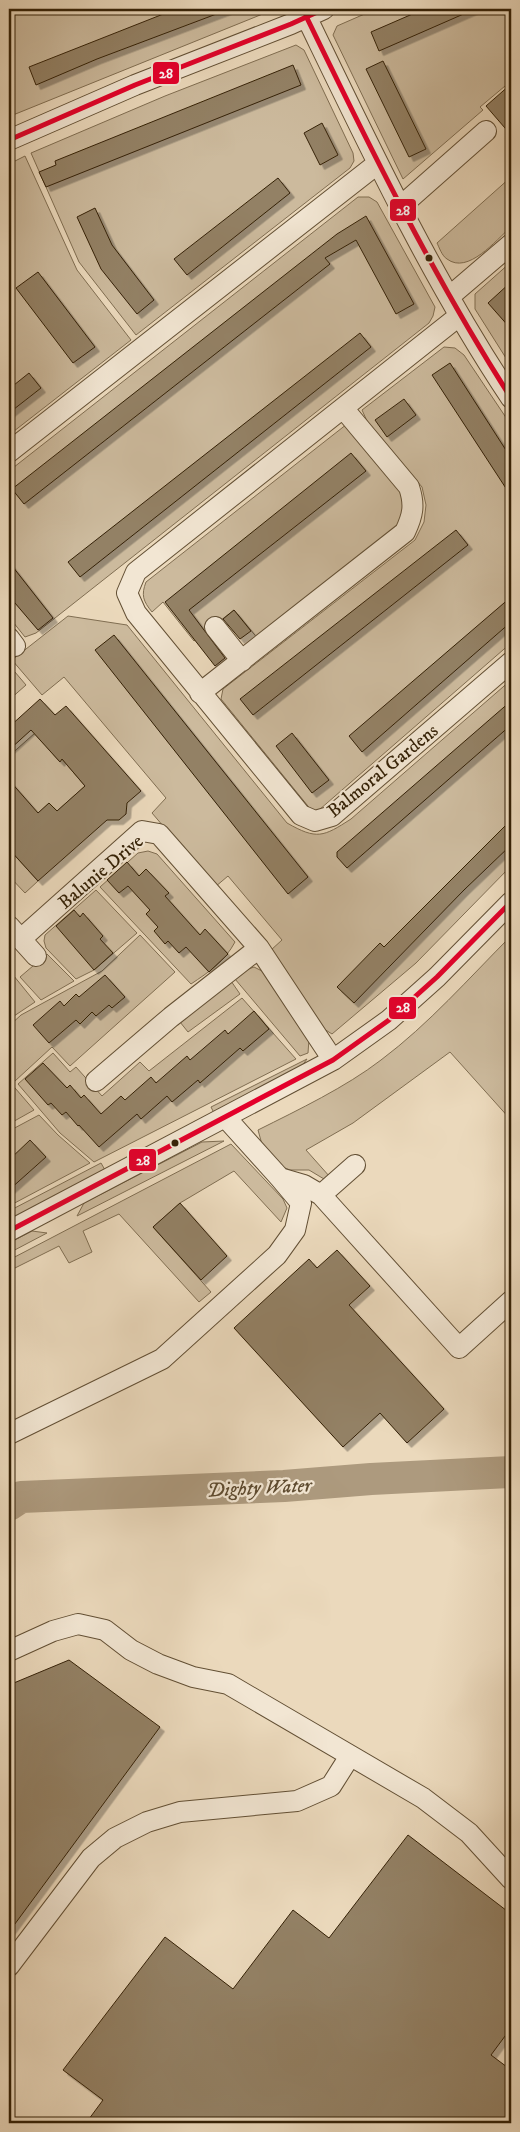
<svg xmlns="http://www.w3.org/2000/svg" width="520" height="2132" font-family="'IM FELL DW Pica',serif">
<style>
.green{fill:#ccba9d;stroke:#806e52}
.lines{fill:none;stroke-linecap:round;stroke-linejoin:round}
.river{stroke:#ad9a7e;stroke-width:32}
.building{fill:#938165;stroke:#342106;filter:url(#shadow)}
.minor-casing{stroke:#624f34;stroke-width:22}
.minor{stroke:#f2e6d3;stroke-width:20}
.bus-1-casing{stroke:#f2e6d3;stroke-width:9}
.bus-1{stroke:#e4002b;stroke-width:5}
.bus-dot{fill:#342106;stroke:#f2e6d3;stroke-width:2}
.labels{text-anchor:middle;stroke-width:4.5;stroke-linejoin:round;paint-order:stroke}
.street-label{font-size:19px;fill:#342106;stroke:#f2e6d3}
.water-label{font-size:20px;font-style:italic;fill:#5e4b30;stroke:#f2e6d3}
.line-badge{stroke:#f2e6d3;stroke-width:2}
.badge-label{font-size:14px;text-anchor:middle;font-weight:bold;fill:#fff}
</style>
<defs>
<filter id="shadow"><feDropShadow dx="4.5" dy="4.5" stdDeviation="0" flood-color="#0004"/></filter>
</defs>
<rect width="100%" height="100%" fill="#ebd9bc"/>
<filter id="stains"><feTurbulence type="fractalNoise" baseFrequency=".004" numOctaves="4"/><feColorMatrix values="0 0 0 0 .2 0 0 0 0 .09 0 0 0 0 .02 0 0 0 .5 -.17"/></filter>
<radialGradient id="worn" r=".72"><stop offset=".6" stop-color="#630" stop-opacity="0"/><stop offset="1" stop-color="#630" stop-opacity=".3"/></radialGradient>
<path class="green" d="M9,9H275L13,115L9,109Z
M376,9H511V81L480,107L483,110L403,179L333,35L337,26Z
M296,45L304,50L353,153L354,161L350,168L136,335L79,262L31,153L165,96Z
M25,156L77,270L131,340L9,435V164Z
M511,177V227C496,240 468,275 447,259C442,256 439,247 437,243Z
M358,197H369L377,202L435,307L433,316L429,323L36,633L25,637L9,617V471Z
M511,262V366L475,309V294Z
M444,347L455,348L464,355L511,425V643L319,810L312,811L221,699L223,689L415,540L424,522L426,505L422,487L367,421L362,410Z
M347,424L405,493L402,522L259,640L234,610L194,641L163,602L152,612C143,601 141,595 146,582Z
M68,616L127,625L287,823C317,840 323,837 351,819L511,680V866L416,963L332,1034L321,1027L271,950L282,940L228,876L215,887L152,813L166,798L64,677L42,695L12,660Z
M9,665L26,685L9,700Z
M35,733L59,761L62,759L85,786L57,811L49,803L35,816L22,796L9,780V756Z
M9,849L38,881L25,893L9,876Z
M148,851L157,854L235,942C225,961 209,972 191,984L100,887L138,853Z
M96,890L137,933L94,970L76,979L46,948L44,941L45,935Z
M140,935L175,972L70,1066L52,1047L15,1081L9,1074V1026L21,1015L102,971Z
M511,936V1120L450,1052L353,1123L306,1150L330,1177L324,1179L309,1170H290L280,1166L263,1148L258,1130C298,1110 346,1087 381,1060C429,1024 469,978 511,936Z
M47,954L74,981L41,1000L20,977Z
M254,967L268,974L309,1039L308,1053L300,1056L235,979L246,970Z
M9,970L35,1002L11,1018L9,1015Z
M231,981L240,994L188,1032L180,1022Z
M242,998L296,1059L94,1162L60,1133L18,1084L53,1053L70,1072L76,1067L102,1096L140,1062L149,1071Z
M307,1059L299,1070L214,1113L211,1107Z
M9,1081L34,1110L9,1124Z
M39,1115L58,1135L90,1163L9,1206V1131Z
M224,1141L77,1216L84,1203L202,1142Z
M231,1144L283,1199L287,1208L281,1222L234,1171L180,1203L153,1227L211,1292L199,1302L119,1214L83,1231L92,1252L69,1263L59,1246L9,1271V1260Z
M101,1163L105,1170L9,1220V1211Z
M32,1231L47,1233L9,1253V1243Z"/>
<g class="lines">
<path class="river" d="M9,1505L21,1497L284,1486L371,1479L511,1472"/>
</g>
<path class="building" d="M176,9L227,10L97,59L36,85L29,67Z
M424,9H475L379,51L371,32Z
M383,61L426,149L409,157L366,69Z
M293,65L301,85L46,187L39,172L56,165L55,161Z
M511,84V135L486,106Z
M322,123L338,155L320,165L304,133Z
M278,178L290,193L187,275L174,259Z
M95,208L112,245L154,300L137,314L101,269L77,217Z
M366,216L414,304L396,314L356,240L325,258L330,264L24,504L12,489L337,234Z
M38,272L95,347L73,363L16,288Z
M511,282V329L488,303Z
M360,333L371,347L80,577L68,562Z
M450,363L511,458V496L432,375Z
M29,373L41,388L9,413V389Z
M404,399L416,415L387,437L375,420Z
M351,453L366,471L189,610L225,658L215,666L165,602Z
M456,530L468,545L253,715L240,699Z
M9,562L53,618L38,630L9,596Z
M511,597V622L362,752L349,736Z
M234,610L251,631L240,639L223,619Z
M114,635L308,877L288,894L95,650Z
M40,699L55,715L66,706L141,791L127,803L126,814L119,820H107L38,881L9,849V780L38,813L49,803L57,811L85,786L62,759L60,762L31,730L9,750V727Z
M511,701V725L347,868L337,857V852Z
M292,733L329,780L312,793L276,746Z
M511,820V845L464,890L354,1003L337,987L380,943L384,947Z
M127,862L139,876L146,869L169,893L165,896L200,935L205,929L228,954L209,972L186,947L179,953L168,941L165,944L154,931L158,927L146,914L150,910L128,886L119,893L107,880Z
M74,910L80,917L83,913L103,936L100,939L113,953L94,970L56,926Z
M105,975L125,997L112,1008L109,1005L96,1016L92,1012L80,1024L76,1020L49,1043L33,1025L60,1001L64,1006L76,994L79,997Z
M254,1011L269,1029L243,1051L240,1048L200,1083L198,1080L172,1102L167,1096L141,1119L137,1114L99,1147L79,1125L78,1126L66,1112L62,1115L51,1103L48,1105L25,1079L43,1063L67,1088L70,1085L81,1098L84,1095L101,1114L121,1096L125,1100L151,1077L156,1083L187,1056L190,1060L225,1030L228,1034Z
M30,1140L46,1157L9,1190V1160Z
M180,1203L227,1256L201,1280L153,1227Z
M337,1250L370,1286L349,1305L444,1409L407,1443L380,1413L343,1447L234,1328L309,1259L317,1268Z
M69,1660L160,1727L9,1932V1685Z
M408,1835L511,1914V2028L491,2055L511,2070V2123H86L103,2100L63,2070L165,1937L233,1989L293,1910L329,1938Z"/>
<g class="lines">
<defs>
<path id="minor" d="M306,16C369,146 431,278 511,398
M9,140L135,85L291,24L324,9
M400,207L486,131
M449,297L511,244
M459,316L136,572L127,593L136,613L301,815L315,821L332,816L511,662
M9,452L377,164
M215,627L242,661
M9,638L15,646
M200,693L405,532C413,515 415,505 409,487L343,408
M9,926L36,956
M21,939L142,831L159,834L259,948L333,1060
M96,1081L171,1017L259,948
M226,1118L280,1178L304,1185L321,1195L459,1348L511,1301
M321,1195L355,1165
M9,1231L333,1060L389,1020L437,977L511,902
M9,1434L162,1359L277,1255L295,1230L301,1203L280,1178
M9,1651L53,1631L78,1624L105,1630L131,1650L158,1664L193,1677L228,1684L423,1798L469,1833L511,1879
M9,1966L91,1858L115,1838L147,1822L180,1812L297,1801L331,1786L350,1756"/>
</defs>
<use href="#minor" class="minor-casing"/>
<use href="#minor" class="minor"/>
<defs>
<path id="bus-1" d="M306,16C369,146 433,276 511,398
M9,140L135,85L291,24L324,9
M9,1231L333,1060L389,1020L437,977L511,902"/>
</defs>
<use href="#bus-1" class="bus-1-casing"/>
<use href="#bus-1" class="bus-1"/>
</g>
<g class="bus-dot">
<circle cx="429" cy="258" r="4.5"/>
<circle cx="175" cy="1143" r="4.5"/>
</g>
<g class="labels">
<g class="street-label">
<text transform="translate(382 770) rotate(-39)" y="7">Balmoral Gardens</text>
<text transform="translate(100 871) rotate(-40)" y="7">Balunie Drive</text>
</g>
<g class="water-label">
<text transform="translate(259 1487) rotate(-3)" y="7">Dighty Water</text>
</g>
</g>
<g class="line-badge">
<rect x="152" y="61" width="28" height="24" rx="5" fill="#e4002b"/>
<rect x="389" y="198" width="28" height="24" rx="5" fill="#e4002b"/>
<rect x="388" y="996" width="29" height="24" rx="5" fill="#e4002b"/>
<rect x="128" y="1148" width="29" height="24" rx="5" fill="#e4002b"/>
</g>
<g class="badge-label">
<text x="166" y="78">28</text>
<text x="403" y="215">28</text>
<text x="403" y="1012">28</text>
<text x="143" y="1165">28</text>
</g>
<rect width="520" height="2132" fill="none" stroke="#ebd9bc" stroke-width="30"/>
<rect x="10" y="10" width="500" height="2112" fill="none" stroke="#342106" stroke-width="2.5"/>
<rect x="15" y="15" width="490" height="2102" fill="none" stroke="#342106"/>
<rect width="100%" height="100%" filter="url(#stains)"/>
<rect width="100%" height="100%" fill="url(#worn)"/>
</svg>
